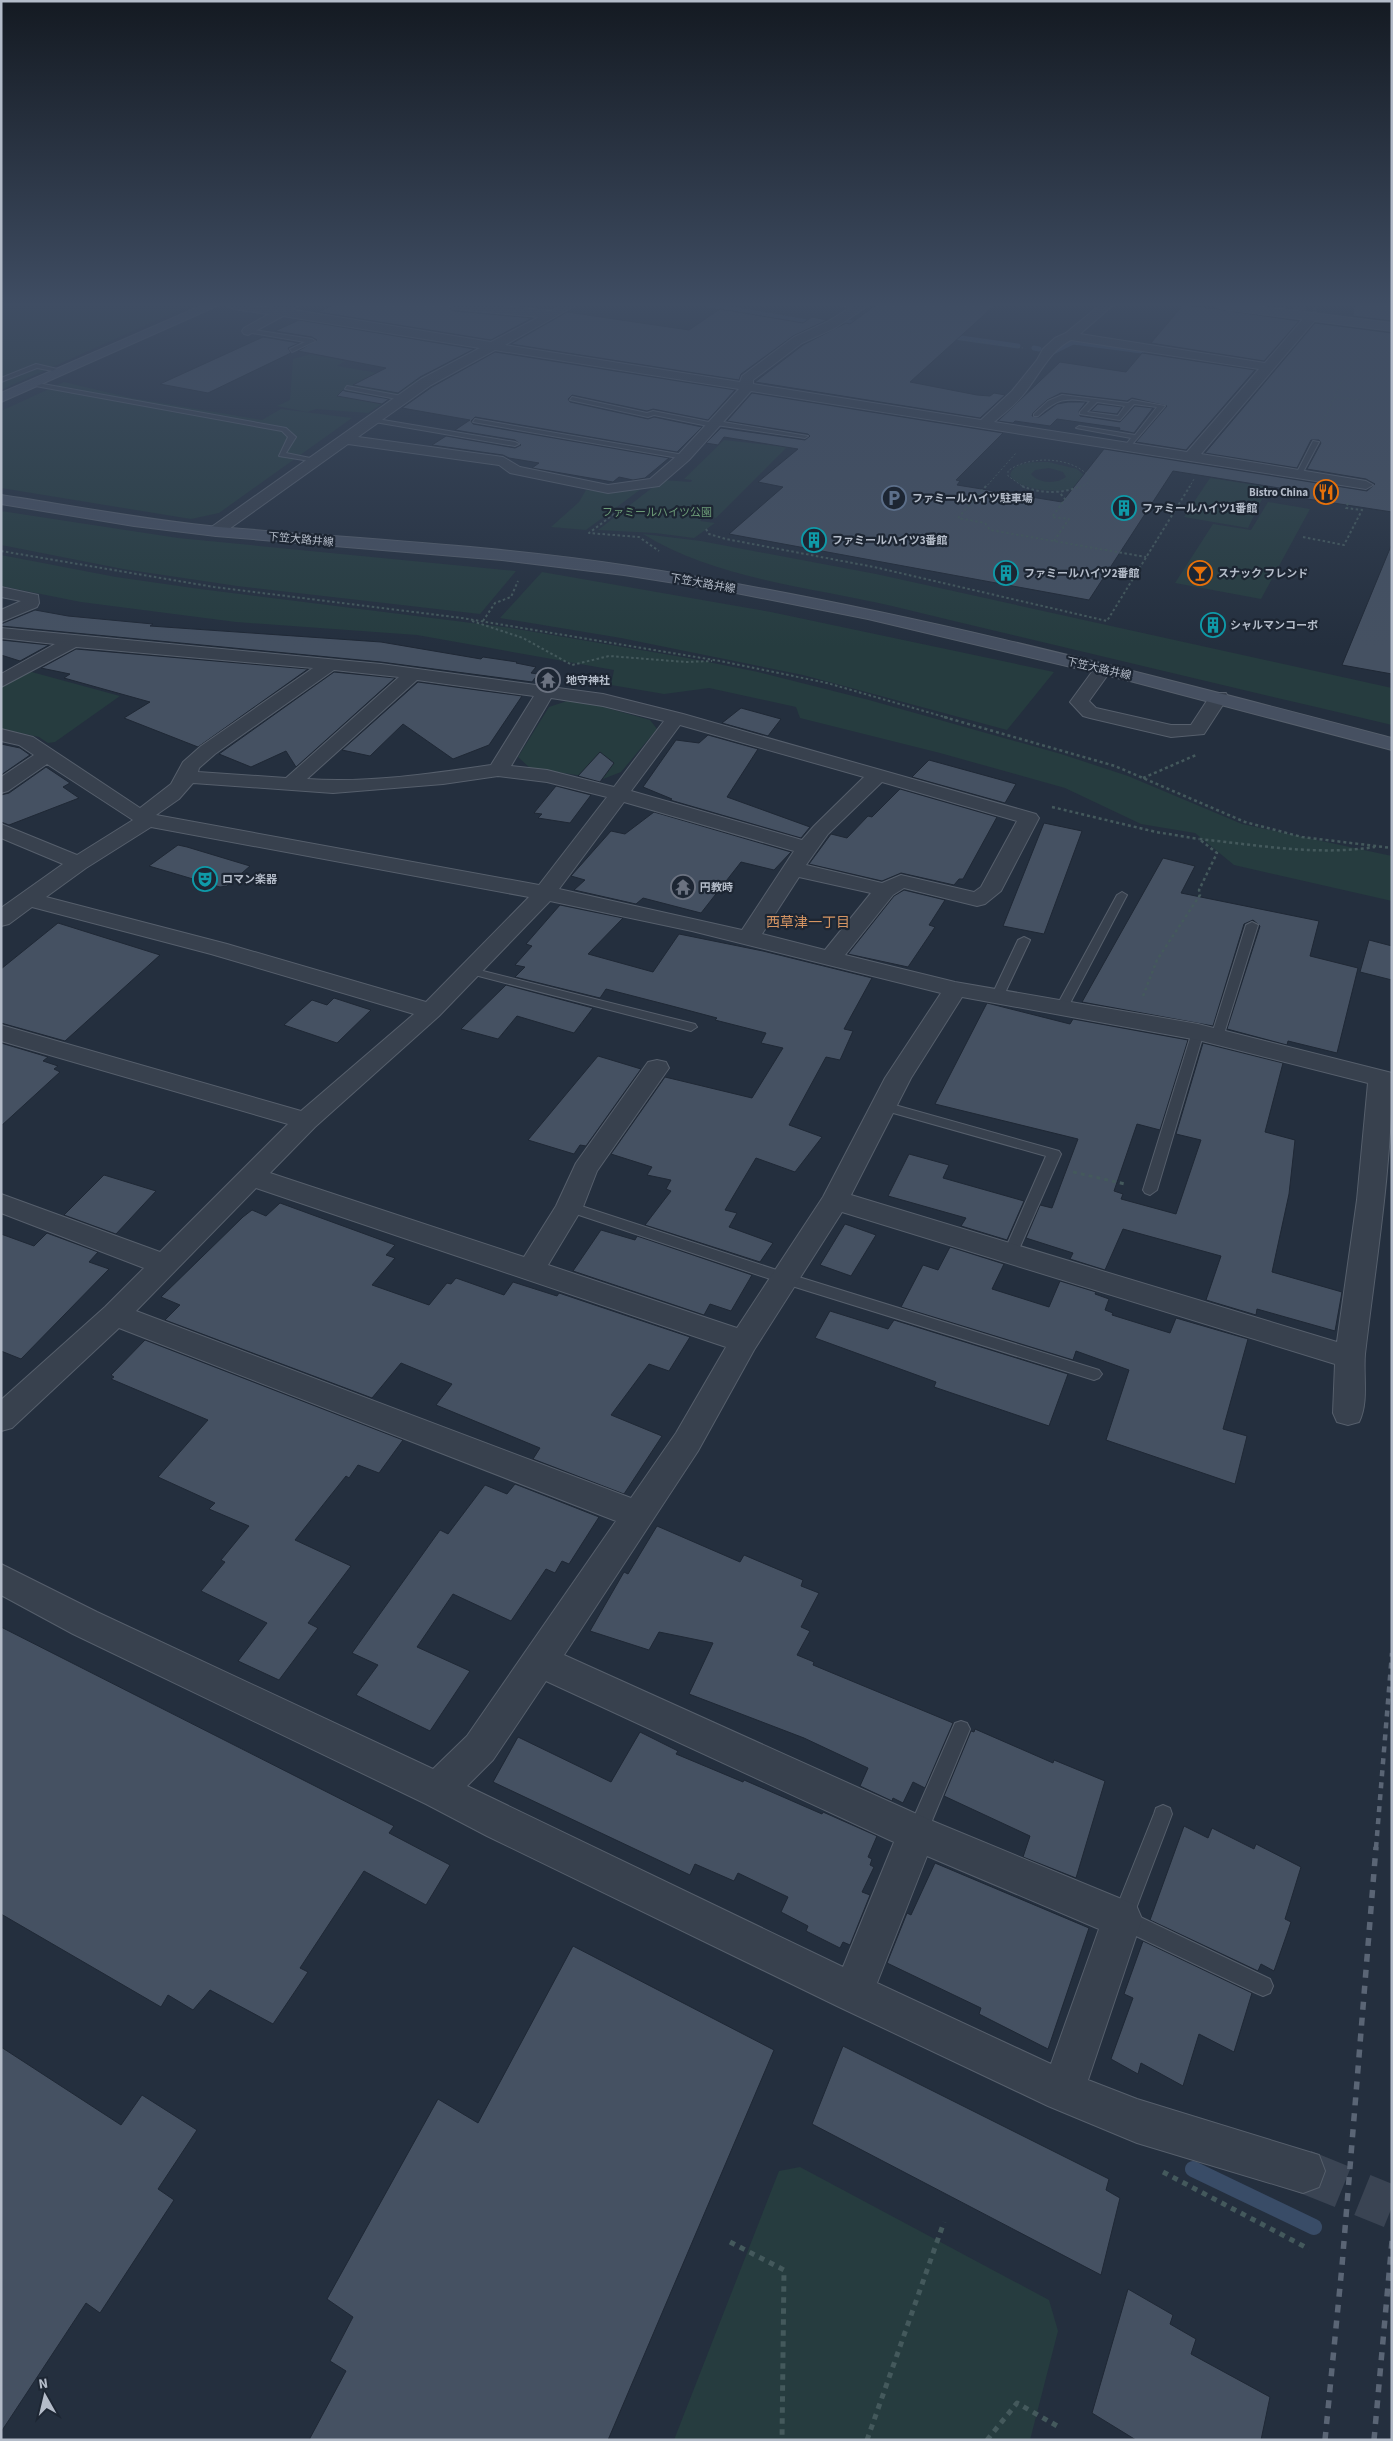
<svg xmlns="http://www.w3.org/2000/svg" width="1393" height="2441" font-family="'Source Sans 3','Noto Sans JP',sans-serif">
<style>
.green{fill:#263c3f;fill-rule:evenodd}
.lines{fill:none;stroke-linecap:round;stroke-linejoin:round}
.stream-far1{stroke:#394c67;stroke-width:5}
.stream{stroke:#394c67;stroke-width:16}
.building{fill:#455162;stroke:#1f2835}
.street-tunnel{stroke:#3a4453;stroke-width:43;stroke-dasharray:43 21;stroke-linecap:butt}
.secondary-tunnel{stroke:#3a4453;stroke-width:13;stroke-dasharray:13 7;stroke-linecap:butt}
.lane-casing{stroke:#565f6c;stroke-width:2}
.street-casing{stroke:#565f6c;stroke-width:2}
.secondary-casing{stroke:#565f6c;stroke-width:2}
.path-far4{stroke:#44595c;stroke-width:1;stroke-dasharray:2 2;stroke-linecap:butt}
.path-far3{stroke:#44595c;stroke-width:2;stroke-dasharray:2.5 2.5;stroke-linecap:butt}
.path-far2{stroke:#44595c;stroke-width:2.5;stroke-dasharray:3 3;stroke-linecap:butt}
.path-far1{stroke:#44595c;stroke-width:3;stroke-dasharray:4 4;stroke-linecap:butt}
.path{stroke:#44595c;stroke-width:5;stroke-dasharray:5.5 5.5;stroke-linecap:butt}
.lane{fill:#38414e;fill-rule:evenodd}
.street{fill:#38414e;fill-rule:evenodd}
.secondary{fill:#465061;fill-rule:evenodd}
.rail-far1{stroke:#5a6575;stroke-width:4.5;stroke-dasharray:6 6;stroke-linecap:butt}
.rail{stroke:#5a6575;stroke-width:5.5;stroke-dasharray:8 8;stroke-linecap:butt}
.labels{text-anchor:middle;stroke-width:4.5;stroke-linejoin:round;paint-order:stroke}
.far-poi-label{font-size:11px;font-weight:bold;fill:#b4bcc9;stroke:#1d2633;text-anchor:start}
.far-park-label{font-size:11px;fill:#6b9a76;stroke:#1d2633}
.far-street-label{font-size:11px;fill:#b4bcc9;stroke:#1d2633}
.neighbourhood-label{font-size:14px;fill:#d59563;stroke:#1d2633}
</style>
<rect width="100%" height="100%" fill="#242f3e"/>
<path class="green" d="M1,305H191L1,390Z
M311,354L345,361L337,366L419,380L368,413L316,409L307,412L277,406L290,400L293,359Z
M64,382L131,398L262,420L281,409L352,418L219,513L191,519L1,488V411Z
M724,440L787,447L716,518L706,516L700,521L715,523L694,538L655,533L598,530L662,480L691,482L692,480L684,479Z
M1048,462L1077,469L1086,477C1083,480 1078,486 1074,488C1060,494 1017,490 1010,475C1014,461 1036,462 1048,462ZM1049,468L1063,472L1066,477C1057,484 1039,484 1031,474L1035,470Z
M1210,478L1268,487L1248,528L1184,517Z
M641,489L586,530L551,527L579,502L586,490L612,492Z
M1268,502L1310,509L1261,599L1175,583L1213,524L1251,530Z
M1,511L178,538L516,571L480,614L237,586L123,569L1,545Z
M643,534L701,541L876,574L1392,688V725C1225,686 1058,646 892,606C810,587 716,579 643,534Z
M1,555L116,577L200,589L511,628L688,658L758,672L869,700L1061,754L1128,776L1242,824L1392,856V901L1234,865L1195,833L1141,824L1065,788L940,753L800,718L796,707L709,688L664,694L611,685L614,670L417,635L236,622L81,602L1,586Z
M542,572L771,612L1054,672L1007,730L803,675L621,638L500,618Z
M28,671L120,696L55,742L48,743L39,737L1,729V685Z
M567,701L596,705L650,720L657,729L621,772L603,779L530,768L518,757L549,707Z
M800,2167L1049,2300L1058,2331L1030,2440H674L779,2171Z"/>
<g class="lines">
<path class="stream-far1" d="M710,305L818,324
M846,322L864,324
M947,336L1018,346
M1034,348L1039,349
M1055,351L1073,342L1142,351"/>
<path class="stream" d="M1193,2169L1314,2227"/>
</g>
<path class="building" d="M333,305H446L454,311L532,318L491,340L318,312Z
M876,305H995L910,382L977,395L990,396L994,393L1005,395L980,418L755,382L803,345L846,323L850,324Z
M1183,305L1217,309L1299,321L1264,361L1151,343Z
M1354,305H1392V321L1353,316Z
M720,309L803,323L812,317L827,320L793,336L741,374L739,380L511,344L567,312L689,330Z
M299,320L474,349L420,377L398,393L353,385L386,368L298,351L317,340L312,337L275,331Z
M1315,323L1392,333V512L1288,496L1292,490L1173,471L1089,600L729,534L783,487L758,482L798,449L724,437L718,445L706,443L721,428L805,440L810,436L808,434L727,421L752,393L1003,433L956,480L960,481L957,485L1062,502L1104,449L1367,491L1375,484L1366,479L1307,469L1321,443L1319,440H1311L1297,468L1205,453Z
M263,337L299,343L288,348L291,353L208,393L160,384Z
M495,352L735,390L708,420L653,409L647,411L572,395L568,399L570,402L648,419L654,417L702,427L677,452L475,417L471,421L473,424L669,458L645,478L633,480L619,477L613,482L532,468L539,463L509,458L503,455L432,445L446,436L515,448L521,445L515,440L455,430L470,420L402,408L432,387Z
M1142,353L1255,370L1186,450L1136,442L1167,406L1132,398L1127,401L1061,393L1047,400L1033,413L1032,416L1039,417L1057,404L1068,402H1086L1079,411L1080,416L1120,422L1135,406L1153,408L1134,433L1119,430L1120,428L1057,419L1050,426L1015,421L1013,423L998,421L1060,362L1126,372Z
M343,390L345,391L389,399L382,404L337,396Z
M1098,404L1122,407L1117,414L1091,411Z
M1391,546L1392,674L1342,665Z
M35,610L68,616L153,624L150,626L381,642L481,659L483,657L517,662L516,663L536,667L531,673L538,674L532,682L381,662L1,626V624Z
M1,640L49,645L20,661L1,655Z
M76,649L308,669L198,747L124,718L150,702L64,678L70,674L41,668Z
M334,672L395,678L296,767L286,751L251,767L219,754Z
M418,682L522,696L489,745L453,759L403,724L370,756L342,750Z
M741,708L781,719L768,736L722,723Z
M708,735L758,749L727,797L810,827L801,838L670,800L672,799L643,787L676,740L699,743Z
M1,744L20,748L30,755L1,775Z
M600,752L614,763L600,782L578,776Z
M929,760L1016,784L1005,803L912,777Z
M46,767L70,783L63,787L79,798L9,825L1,822V795L9,793Z
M556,786L591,795L570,823L538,818L542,814L534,813Z
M900,789L997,817L963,879H959L954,885L901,873L882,881L809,864L831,834L847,838L868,816L872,817Z
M654,812L791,852L774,870L741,862L701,913L643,898L636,904L574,890L585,880L571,876L611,831L625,834Z
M1044,823L1082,831L1044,934L1003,926Z
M178,845L187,847L250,866L227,886L220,887L149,866Z
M1163,858L1195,866L1181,893L1319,921L1310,956L1358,968L1337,1053L1288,1041L1287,1045L1227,1029L1260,926L1253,920L1244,924L1213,1026L1082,1002Z
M904,890L945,900L929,925L935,927L908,967L848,954L894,896Z
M560,905L623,918L588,954L653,972L679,934L763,951L872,978L844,1029L853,1031L840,1060L826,1057L789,1125L822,1137L795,1172L756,1158L725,1210L737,1213L729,1227L773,1243L760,1262L645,1225L671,1191L666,1189L671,1180L647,1175L652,1167L611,1154L665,1077L752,1098L783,1048L761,1043L766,1033L715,1020L717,1018L672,1006L606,989L600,998L515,977L525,967L515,965L532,946L526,944Z
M58,923L160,955L65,1041L1,1023V969Z
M1369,940L1392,946V980L1360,972Z
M506,985L593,1008L574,1033L517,1016L498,1039L461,1029Z
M334,998L371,1010L337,1043L284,1025L312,1000L327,1005Z
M987,1003L1070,1024L1073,1019L1188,1040L1160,1130L1137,1124L1114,1191L1123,1194L1121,1199L1176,1214L1201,1140L1176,1134L1203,1043L1283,1063L1265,1132L1295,1140L1289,1194L1272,1272L1342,1292L1335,1331L1257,1309L1256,1315L1206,1300L1221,1256L1123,1229L1105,1270L1070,1259L1073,1253L1026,1238L1040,1205L1052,1208L1078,1139L935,1104Z
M1,1043L48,1057L43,1061L58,1066L54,1069L60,1072L1,1126Z
M598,1056L641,1069L586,1146L580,1145L574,1154L528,1140Z
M909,1154L949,1165L943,1178L1024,1201L1007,1240L961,1226L966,1218L888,1196Z
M104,1175L156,1191L116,1234L64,1215Z
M280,1203L395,1245L386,1255L395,1258L372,1285L429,1305L447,1283L451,1284L456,1278L504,1295L513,1282L557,1296L559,1293L690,1337L669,1371L649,1364L611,1415L662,1436L624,1494L533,1459L540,1448L436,1405L452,1384L401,1363L372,1398L165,1320L180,1305L161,1297L243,1217L252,1210L266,1216Z
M845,1224L876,1235L851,1276L820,1265Z
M601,1230L635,1240L637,1236L752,1275L731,1311L710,1304L704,1315L573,1271Z
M47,1233L98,1252L89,1262L109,1269L21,1359L1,1351V1234L34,1246Z
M950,1247L1004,1264L992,1289L1049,1307L1060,1281L1096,1292L1095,1294L1109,1299L1105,1310L1113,1313L1112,1315L1170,1333L1176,1318L1248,1339L1223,1429L1247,1436L1235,1484L1106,1440L1129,1370L1076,1351L1073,1360L901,1307L923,1265L938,1270Z
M830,1311L888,1329L894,1320L1068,1374L1049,1426L934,1387L936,1382L815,1338Z
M145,1340L403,1440L379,1473L358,1465L349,1478L346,1476L295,1540L351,1566L308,1623L318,1628L279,1680L238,1661L267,1623L201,1591L225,1562L221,1560L249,1526L209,1509L215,1503L158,1477L208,1420L111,1379L114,1377L111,1375Z
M515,1484L599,1517L569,1564L562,1561L555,1573L546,1569L511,1621L453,1594L417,1647L470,1671L430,1731L356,1695L378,1665L352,1653L440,1530L448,1534L485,1485L507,1494Z
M657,1526L740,1562L744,1555L803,1580L801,1586L819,1593L801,1627L810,1631L797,1655L814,1662L813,1665L953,1723L925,1788L913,1782L903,1803L893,1798L892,1801L860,1786L868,1768L804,1738L689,1694L713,1643L659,1632L649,1650L590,1631L624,1572L628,1574Z
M1,1627L394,1826L389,1833L450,1865L426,1905L364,1871L300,1968L308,1972L273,2024L210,1990L193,2010L168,1995L161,2007L1,1914Z
M975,1729L1053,1763L1054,1760L1105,1781L1076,1878L1023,1857L1030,1836L944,1796L971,1731L974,1732Z
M640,1732L678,1751L676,1754L743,1782L744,1780L822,1814L823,1812L877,1836L868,1857L872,1859L870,1865L874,1867L862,1892L870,1895L850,1945L843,1942L840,1948L806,1931L808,1926L781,1912L788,1897L738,1873L734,1881L695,1864L690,1875L493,1782L518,1737L611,1782Z
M1184,1826L1208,1838L1212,1828L1254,1849L1256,1844L1301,1867L1285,1919L1291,1922L1274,1971L1261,1964L1258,1971L1150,1920Z
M935,1863L1089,1928L1048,2049L979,2014L981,2008L887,1963L907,1913L911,1915Z
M1143,1941L1252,1993L1234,2052L1199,2034L1183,2086L1141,2063L1138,2074L1111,2059L1133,1998L1124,1994Z
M573,1946L774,2050L608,2440H309L346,2371L330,2361L353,2317L327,2299L438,2099L478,2123Z
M843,2046L1109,2179L1106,2190L1120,2198L1101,2275L812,2124Z
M1,2047L121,2125L142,2095L197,2130L158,2189L174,2200L100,2313L86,2303L1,2432Z
M1128,2289L1173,2315L1170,2324L1196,2339L1191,2354L1270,2397L1261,2440H1136L1092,2413Z"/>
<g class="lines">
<path class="street-tunnel" d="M1303,2171L1392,2207"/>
<path class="secondary-tunnel" d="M1273,308L1316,314"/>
<defs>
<path id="lane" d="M292,305H300L284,313L279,312Z
M840,305L862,308L859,310Z
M248,329L312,339L315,341L292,352L290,349L305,342L246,332Z
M36,364L66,371L63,373L37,368L1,382V378Z
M32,382L286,428L296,437L286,453L320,460L316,462L279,456L288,437L282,431L30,385Z
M347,386L402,396L405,398L402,400L345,389Z
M1062,395L1128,403L1132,400L1165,406L1128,449L1124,447L1131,438L1076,428L1079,426L1135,435L1157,407L1134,404L1120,420L1080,414V412L1090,401C1064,398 1058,398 1038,416H1034V414L1048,401ZM1097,402L1125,406L1118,416L1087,412Z
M572,397L647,413L653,411L714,423L717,421L808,436L805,438L716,425L713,427L654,415L648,417L570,400Z
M371,418L515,442L519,444L515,446L369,421Z
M475,419L684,455L688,457L684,459L473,422Z
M1313,441L1319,442L1302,474L1295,476Z
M1122,892L1127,895L1067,1009L1065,1012H1057L1055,1009L1117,895Z
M1252,922L1258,925L1223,1037L1221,1040H1213L1211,1037L1246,925Z
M1024,937L1030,940L1003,997L1001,1000H993L991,997L1018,940Z
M471,968L695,1024L697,1027L691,1031L467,973V969Z
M1198,1028L1204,1032L1157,1190L1150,1195L1145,1193L1143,1190L1192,1032Z
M884,1102L1059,1151L1061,1154L1016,1256H1006L1004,1252L1046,1156L879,1109L878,1106Z
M569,1202L789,1274L1099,1370L1102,1374L1099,1378L1094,1380L779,1282L564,1210L562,1207Z
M961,1721L967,1723L970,1729L924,1840L917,1842L910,1840L907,1833L955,1723Z
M1163,1805L1170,1808L1172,1814L1134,1914L1270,1979L1273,1986L1270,1993L1263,1996L1256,1993L1115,1926L1112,1919L1154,1814L1156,1808Z"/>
<path id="street" d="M227,305L282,308L491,342L539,317L454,309L448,305H493L551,311L561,305H576L505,345L740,382L742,376L794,337L827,322L855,305H869L835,328L802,343L753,380V384L981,420L1012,391L1037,360L1043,349L1055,338L1066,333L1100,305H1113L1080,334L1265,363L1308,313H1316V319L1201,454L1366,481L1373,485L1366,489L751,391L689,460L659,486L608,493L510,473L499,465L348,444L222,534L216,536L208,531L210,528L421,379L480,348L283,316L248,335L244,334L242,331L244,328L269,314L233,309ZM1071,340L1259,369L1187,452L994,422C1004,413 1015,405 1023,395C1038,377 1050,350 1071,340ZM495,350L739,389L679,454L650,479L608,485L520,467L503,457L358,437L431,385Z
M1,587L38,595L39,603L37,607L1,622V610L21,601L1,597Z
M1,628L381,664L603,694L683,714L1036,814L1039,818L1001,891L985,904L977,906L904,888L893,895L845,955L955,982L1198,1024L1392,1073C1392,1167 1376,1260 1365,1354C1363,1376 1369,1402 1359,1422L1348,1425L1337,1422L1333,1413L1335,1364L842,1212L754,1350L698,1451L564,1655L930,1820L1136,1905L1142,1919L1088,2080L1137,2099L1319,2155L1325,2171L1319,2187L1303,2193L1137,2143L1048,2106L839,2007L487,1836L426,1804L73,1634L1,1595V1564L97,1612L433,1769L467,1736L616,1521L119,1328L12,1428L1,1431V1400L105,1307L144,1268L1,1213V1194L160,1252L288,1124L1,1041V1025L301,1111L414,1014L211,954L32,907L9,924L1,926V908L63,864L1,838V824L77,855L133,820L47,764L8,791L1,793V777L34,755L19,745L1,741V729L33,737L140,808L171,784L183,762L201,746L313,668L76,647L1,687V674L55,644L1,638ZM334,670L399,677L286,778L198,772L199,768L215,754ZM417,680L534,696L491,765C431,774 368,783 307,779ZM551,698L603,706L664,721L614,787L547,770L511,766ZM680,725L864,777L814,826L802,840L631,791ZM498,776L547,782L607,797L539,885L156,815L179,799L193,783L333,793L443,784ZM882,782L1017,821L981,887L974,892L901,875L882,883L806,865L828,834ZM624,802L794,851L742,930L559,889ZM151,827L529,897L426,1002L227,944L46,897L86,868ZM799,877L871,893L825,950L762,934ZM550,901L692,931L941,993L885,1078L823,1197L737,1328L548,1265L583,1207L597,1171L669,1068L666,1062L657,1060L648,1062L576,1163L556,1206L524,1257L270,1173L315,1127L439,1016ZM962,997L1198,1040L1368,1083L1357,1200L1337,1342L851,1195L911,1078ZM256,1188L726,1347L676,1433L631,1498L136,1311ZM546,1681L894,1842L843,1967L467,1786L493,1760ZM927,1856L1099,1929L1051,2064L877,1983Z
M1103,664L1109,665L1112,669L1089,701L1096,708L1171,725H1191L1212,693H1226L1228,697L1204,734L1171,737L1090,718L1083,716L1070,702L1097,665Z"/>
<path id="secondary" d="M203,305H219L1,402V393Z
M1215,305H1249L1392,323V331L1221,309Z
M1,495C74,506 146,520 219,527C356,539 494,545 629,566C887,605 1140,672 1392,738V750L1130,681L868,619L726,591L624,575L502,560L216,536L134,526L1,504Z"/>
</defs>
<use href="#lane" class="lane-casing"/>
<use href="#street" class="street-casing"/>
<use href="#secondary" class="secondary-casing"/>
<path class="path-far4" d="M871,327L1023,348
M904,328L925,309L978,305
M1335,397L1359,400
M1322,424L1347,370L1366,345
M985,488L1016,453
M1025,488L1008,476V471C1028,455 1074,456 1090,478L1088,483L1078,488
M1189,488L1194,479"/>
<path class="path-far3" d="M986,486L958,518L985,523L990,530L1146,557
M1022,486C1041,494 1062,494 1081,486
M618,511L589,533L639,537L659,551
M706,529L709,534L726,539L874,567L1107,621L1190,486
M1303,537L1344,545L1362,510L1346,508L1348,503
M1054,541L1069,519L1052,517L1065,499L1059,492
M1,551L214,587L462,618L720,661L827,683L948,718
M472,621L523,638L572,665L609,656L686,662L712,661
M483,621L495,603L511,597L518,581"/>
<path class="path-far2" d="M944,717L1115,766L1245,822L1302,837L1392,848
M1143,778L1196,755
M1052,807L1156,832L1199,839
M1143,996L1157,960L1200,895L1199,890L1217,853L1199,839C1258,845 1316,856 1375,847"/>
<path class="path-far1" d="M1073,1172L1125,1184"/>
<path class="path" d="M1163,2172L1309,2249
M730,2242L784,2270L782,2440
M867,2440L944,2222
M987,2440L1017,2403L1059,2427"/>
<use href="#lane" class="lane"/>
<use href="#street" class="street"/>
<use href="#secondary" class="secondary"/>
<path class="rail-far1" d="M1376,1848L1392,1653"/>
<path class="rail" d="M1325,2440L1342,2266L1376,1847
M1374,2440L1392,2241"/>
</g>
<linearGradient id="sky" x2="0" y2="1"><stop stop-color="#141a22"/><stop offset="0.47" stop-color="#3f4d63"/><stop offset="1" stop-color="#3f4d63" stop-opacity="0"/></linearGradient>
<rect width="1393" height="647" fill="url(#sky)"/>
<defs>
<symbol id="restaurant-ring" viewBox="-11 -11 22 22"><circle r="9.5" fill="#1d2633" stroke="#e8710a" stroke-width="1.5"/><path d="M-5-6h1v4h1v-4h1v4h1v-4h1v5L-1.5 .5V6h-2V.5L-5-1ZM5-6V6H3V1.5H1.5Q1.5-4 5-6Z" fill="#e8710a"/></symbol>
<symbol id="parking-ring" viewBox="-11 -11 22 22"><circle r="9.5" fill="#1d2633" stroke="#5c6f8a" stroke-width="1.5"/><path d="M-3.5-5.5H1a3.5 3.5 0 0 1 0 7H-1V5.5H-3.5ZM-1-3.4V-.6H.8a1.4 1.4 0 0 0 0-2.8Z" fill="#5c6f8a"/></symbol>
<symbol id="building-ring" viewBox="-11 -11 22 22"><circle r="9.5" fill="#1d2633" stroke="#0f9aa8" stroke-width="1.5"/><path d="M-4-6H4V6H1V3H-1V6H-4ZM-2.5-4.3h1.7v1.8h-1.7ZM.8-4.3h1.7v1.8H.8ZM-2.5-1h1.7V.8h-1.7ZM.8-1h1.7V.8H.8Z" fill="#0f9aa8"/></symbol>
<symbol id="bar-ring" viewBox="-11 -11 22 22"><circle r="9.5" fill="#1d2633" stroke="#e8710a" stroke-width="1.5"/><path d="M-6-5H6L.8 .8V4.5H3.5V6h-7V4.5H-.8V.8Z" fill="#e8710a"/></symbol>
<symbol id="temple-ring" viewBox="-11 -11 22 22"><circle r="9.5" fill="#1d2633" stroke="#6b7280" stroke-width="1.5"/><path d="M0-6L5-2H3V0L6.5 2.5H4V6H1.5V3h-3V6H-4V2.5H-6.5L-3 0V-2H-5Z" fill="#6b7280"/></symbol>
<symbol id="theatre-ring" viewBox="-11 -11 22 22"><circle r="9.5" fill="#1d2633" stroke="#0f9aa8" stroke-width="1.5"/><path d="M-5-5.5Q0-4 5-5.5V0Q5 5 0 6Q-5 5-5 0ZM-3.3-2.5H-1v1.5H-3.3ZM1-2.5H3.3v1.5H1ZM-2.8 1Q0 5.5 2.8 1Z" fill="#0f9aa8"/></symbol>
</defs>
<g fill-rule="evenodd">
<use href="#restaurant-ring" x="1312" y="478" width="28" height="28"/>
<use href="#parking-ring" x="880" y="484" width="28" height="28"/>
<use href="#building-ring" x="1110" y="494" width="28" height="28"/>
<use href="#building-ring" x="800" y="526" width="28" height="28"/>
<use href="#building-ring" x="992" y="559" width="28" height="28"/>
<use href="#bar-ring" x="1186" y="559" width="28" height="28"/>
<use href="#building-ring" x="1199" y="611" width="28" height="28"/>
<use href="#temple-ring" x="534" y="666" width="28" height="28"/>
<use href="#theatre-ring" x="191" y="865" width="28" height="28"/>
<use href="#temple-ring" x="669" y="873" width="28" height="28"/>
</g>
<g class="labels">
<g class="far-poi-label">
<text x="1308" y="496" text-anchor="end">Bistro China</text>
<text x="912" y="502">ファミールハイツ駐車場</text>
<text x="1142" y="512">ファミールハイツ1番館</text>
<text x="832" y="544">ファミールハイツ3番館</text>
<text x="1024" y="577">ファミールハイツ2番館</text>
<text x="1218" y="577">スナック フレンド</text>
<text x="1230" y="629">シャルマンコーポ</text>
<text x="566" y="684">地守神社</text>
<text x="222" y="883">ロマン楽器</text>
<text x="700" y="891">円教時</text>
</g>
<g class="far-park-label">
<text x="657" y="516">ファミールハイツ公園</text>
</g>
<g class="far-street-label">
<text transform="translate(301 539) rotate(5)" y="4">下笠大路井線</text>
<text transform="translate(703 583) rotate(10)" y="4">下笠大路井線</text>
<text transform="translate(1099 668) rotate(13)" y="4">下笠大路井線</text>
</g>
<g class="neighbourhood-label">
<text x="808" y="927">西草津一丁目</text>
</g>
</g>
<rect width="1393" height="2441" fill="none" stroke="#b4bcc9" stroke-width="5"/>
<g transform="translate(45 2396) rotate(352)" stroke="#1d2633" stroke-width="4" paint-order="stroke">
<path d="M0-4L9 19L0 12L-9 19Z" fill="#b4bcc9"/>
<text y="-8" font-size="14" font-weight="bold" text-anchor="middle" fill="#b4bcc9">N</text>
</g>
</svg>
